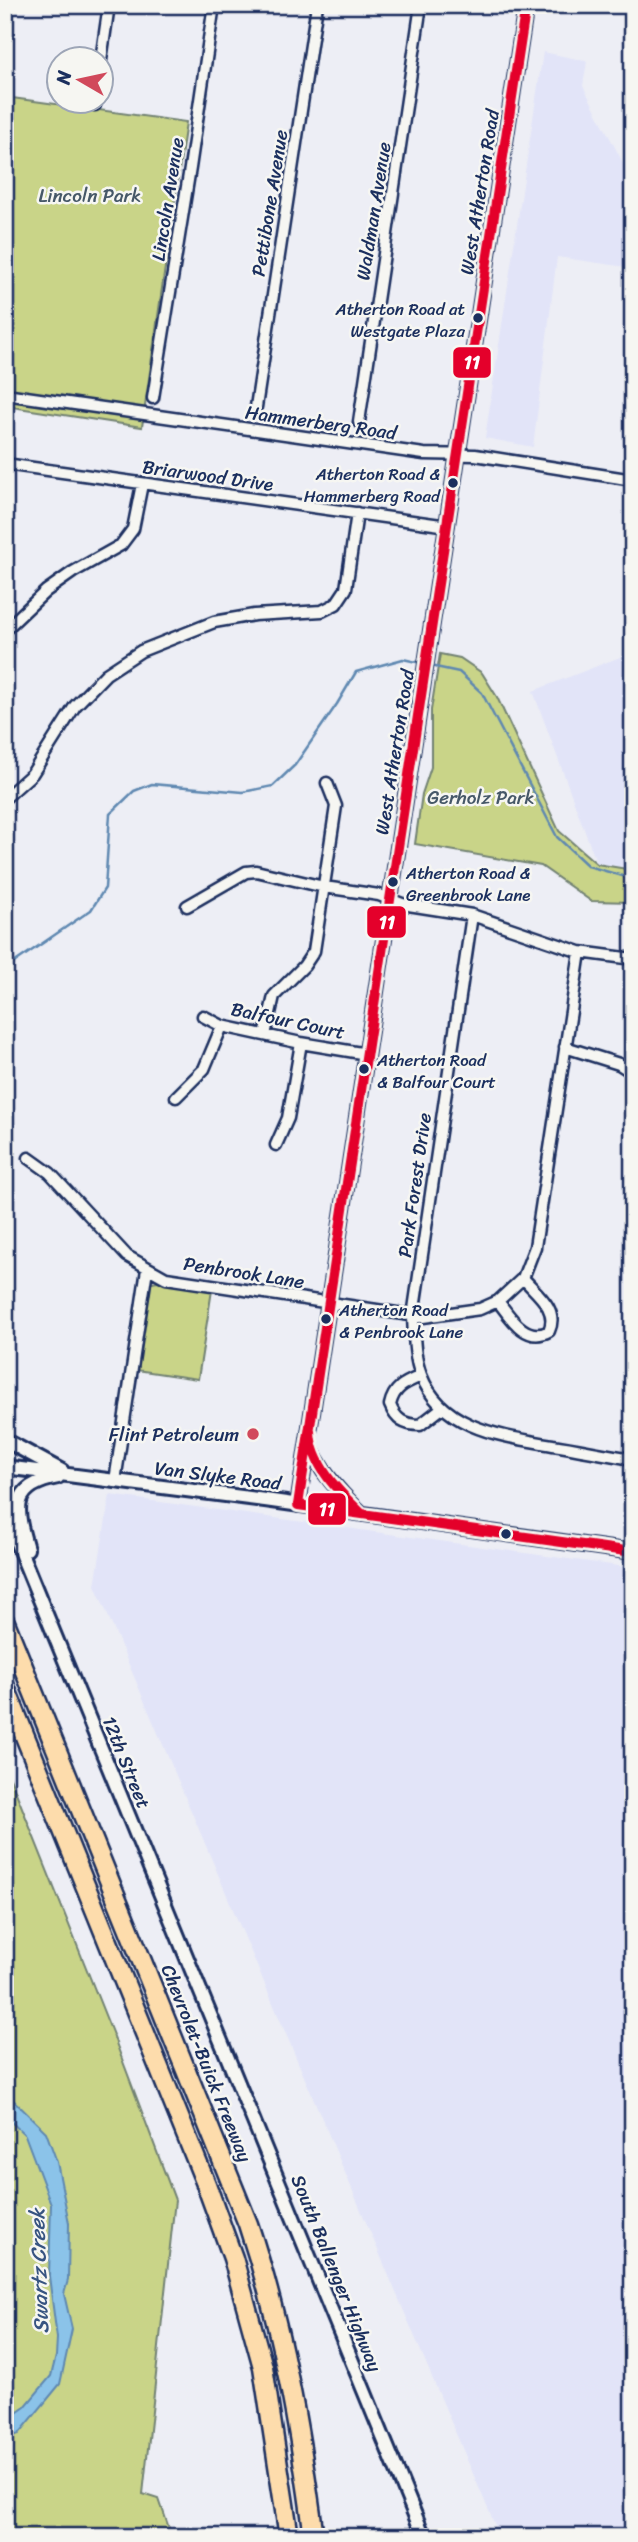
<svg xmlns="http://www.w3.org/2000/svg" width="638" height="2542" font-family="Sriracha,sans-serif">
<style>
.built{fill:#e2e4f8}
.green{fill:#c9d488;stroke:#728273;stroke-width:2}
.water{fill:#8bc3e9;stroke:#5e88b1;stroke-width:2}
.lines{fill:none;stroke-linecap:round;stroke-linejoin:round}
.stream{stroke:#5e88b1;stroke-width:2.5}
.minor-casing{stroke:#1b2f5e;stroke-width:15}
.tertiary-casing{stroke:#1b2f5e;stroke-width:18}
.motorway-casing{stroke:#1b2f5e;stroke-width:23}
.minor{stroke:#f6f6f2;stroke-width:10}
.tertiary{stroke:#f6f6f2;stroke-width:12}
.motorway{stroke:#fddcac;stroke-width:18}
.bus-1-casing{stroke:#f6f6f2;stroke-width:16}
.bus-1{stroke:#e4002b;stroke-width:10}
.bus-dot{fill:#1b2f5e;stroke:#f6f6f2;stroke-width:2.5}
.poi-dot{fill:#d1495b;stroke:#f6f6f2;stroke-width:2.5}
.labels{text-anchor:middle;stroke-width:5;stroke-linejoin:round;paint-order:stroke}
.bus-label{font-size:17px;fill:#1b2f5e;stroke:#f6f6f2;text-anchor:start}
.street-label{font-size:19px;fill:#1b2f5e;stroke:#f6f6f2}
.park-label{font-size:19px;fill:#465868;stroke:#f6f6f2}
.poi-label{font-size:19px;fill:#1b2f5e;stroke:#f6f6f2;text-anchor:end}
.water-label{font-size:21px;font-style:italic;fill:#375481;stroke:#f6f6f2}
.line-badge{stroke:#f6f6f2;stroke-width:2.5}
.badge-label{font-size:19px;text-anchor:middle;font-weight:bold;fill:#fff}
</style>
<rect width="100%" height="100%" fill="#edeef5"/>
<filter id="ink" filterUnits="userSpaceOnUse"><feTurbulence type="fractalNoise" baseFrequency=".0143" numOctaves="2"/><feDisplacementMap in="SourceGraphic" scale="14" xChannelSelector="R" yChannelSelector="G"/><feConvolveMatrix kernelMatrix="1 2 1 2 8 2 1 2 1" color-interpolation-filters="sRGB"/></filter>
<g filter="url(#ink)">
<path class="built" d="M543,52L587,61L583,86L633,182V268L557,257L533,447L485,438Z
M633,652V870L597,864L533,691Z
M110,1495L633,1568V2537H500L95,1585Z"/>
<path class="green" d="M5,97L186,122L142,427L5,406Z
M440,654L460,658L482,673L497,697L559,831L597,864L633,870V902L591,901L541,866L415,844L422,794L431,767V710Z
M158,1281L212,1290L198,1379L136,1370L150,1285L152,1282Z
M5,1765L113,2035L175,2200L143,2494L159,2499L172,2537H5Z"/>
<path class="water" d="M5,2092L46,2132L57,2162L69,2223L68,2280L64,2294L72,2329L60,2384L19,2434L5,2439V2421L25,2407L51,2376L56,2356L57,2338L49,2276L51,2204L25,2135L5,2116Z"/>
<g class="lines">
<path class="stream" d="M431,666L459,672L482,693L557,837L588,866L633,879
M5,969L91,910L105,888L110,814L134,791L152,784L243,792L273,786L295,765L337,704L356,672L403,659L421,663"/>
<defs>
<path id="minor" d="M5,14L7,5
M101,60L109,5
M95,105V102
M5,394L424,454L475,455L633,480
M153,398L190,168L214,5
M256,407L317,5
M359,422L421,5
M5,464L448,526
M5,630L46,591L73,572L121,545L133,529L142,484
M5,798L32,774L75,706L106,674L141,651L214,622L254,615L322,611L336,604L346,589L357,513
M187,906L246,872L256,871L324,887L379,895L402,904L472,915L580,952L633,959
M472,915L413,1316C414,1335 414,1357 421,1375C442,1430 503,1436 553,1445C579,1449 606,1455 633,1459
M203,1016L222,1026L301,1043L367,1054
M265,1035L274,996L304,966L314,951L336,806L327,783
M565,1047L619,1064L633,1073
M176,1097L204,1069L222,1026
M276,1145L288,1118L301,1043
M29,1158L50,1173L127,1256L166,1278L423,1317L480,1309L498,1301L523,1278L535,1247L580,952
M498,1301C510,1317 526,1344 549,1331C559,1309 537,1294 523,1278
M421,1376C405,1383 394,1387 390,1405C396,1420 404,1425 420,1425L442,1408
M115,1481L147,1269"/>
<path id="tertiary" d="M5,1440L62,1471
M309,1442C317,1469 342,1495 362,1514
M5,1467L265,1500L633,1552
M298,1505L526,5
M5,1514L424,2537
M27,1549C16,1510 9,1486 58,1477"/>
<path id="motorway" d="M5,1622L248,2224C282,2326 300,2430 314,2537
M5,1687L206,2184L233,2258L263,2367L289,2537"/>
</defs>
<use href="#minor" class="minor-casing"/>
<use href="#tertiary" class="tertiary-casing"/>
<use href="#motorway" class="motorway-casing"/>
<use href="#minor" class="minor"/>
<use href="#tertiary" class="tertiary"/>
<use href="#motorway" class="motorway"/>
<defs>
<path id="bus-1" d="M526,5L298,1505L633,1552
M310,1431C311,1465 339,1492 362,1514"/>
</defs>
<use href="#bus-1" class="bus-1-casing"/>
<use href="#bus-1" class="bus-1"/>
</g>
</g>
<g class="bus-dot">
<circle cx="478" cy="318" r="6"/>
<circle cx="453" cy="483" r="6"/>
<circle cx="393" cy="882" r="6"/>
<circle cx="364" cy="1069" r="6"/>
<circle cx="326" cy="1319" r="6"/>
<circle cx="506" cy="1534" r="6"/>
</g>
<circle class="poi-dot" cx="253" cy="1434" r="7"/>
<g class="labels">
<g class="bus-label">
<text x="465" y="315" text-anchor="end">Atherton Road at<tspan x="465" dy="22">Westgate Plaza</tspan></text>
<text x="440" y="480" text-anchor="end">Atherton Road &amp;<tspan x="440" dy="22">Hammerberg Road</tspan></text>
<text x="406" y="879">Atherton Road &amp;<tspan x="406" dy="22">Greenbrook Lane</tspan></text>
<text x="377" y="1066">Atherton Road<tspan x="377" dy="22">&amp; Balfour Court</tspan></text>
<text x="339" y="1316">Atherton Road<tspan x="339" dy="22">&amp; Penbrook Lane</tspan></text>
</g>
<g class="street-label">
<text transform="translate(479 192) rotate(-81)" y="7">West Atherton Road</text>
<text transform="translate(167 199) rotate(-81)" y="7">Lincoln Avenue</text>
<text transform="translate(269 203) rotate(-81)" y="7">Pettibone Avenue</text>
<text transform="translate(373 211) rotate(-81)" y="7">Waldman Avenue</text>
<text transform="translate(321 422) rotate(8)" y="7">Hammerberg Road</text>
<text transform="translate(208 475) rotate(8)" y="7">Briarwood Drive</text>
<text transform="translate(394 752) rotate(-81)" y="7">West Atherton Road</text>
<text transform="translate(288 1020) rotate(12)" y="7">Balfour Court</text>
<text transform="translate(414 1185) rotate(-82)" y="7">Park Forest Drive</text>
<text transform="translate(244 1272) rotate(9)" y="7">Penbrook Lane</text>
<text transform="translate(218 1475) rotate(7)" y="7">Van Slyke Road</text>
<text transform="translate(127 1762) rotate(68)" y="7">12th Street</text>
<text transform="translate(207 2063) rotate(68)" y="7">Chevrolet-Buick Freeway</text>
<text transform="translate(337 2273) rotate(68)" y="7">South Ballenger Highway</text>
</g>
<g class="park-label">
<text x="90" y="202">Lincoln Park</text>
<text x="481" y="804">Gerholz Park</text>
</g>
<g class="poi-label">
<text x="239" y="1441">Flint Petroleum</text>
</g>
<g class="water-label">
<text transform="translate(39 2271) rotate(-92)" y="7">Swartz Creek</text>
</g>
</g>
<g class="line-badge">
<rect x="452" y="346" width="40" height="33" rx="7" fill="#e4002b"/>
<rect x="366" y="905" width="41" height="34" rx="7" fill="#e4002b"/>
<rect x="307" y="1492" width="40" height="34" rx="7" fill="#e4002b"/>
</g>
<g class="badge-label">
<text x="472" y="369">11</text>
<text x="387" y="929">11</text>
<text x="327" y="1516">11</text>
</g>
<rect width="638" height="2542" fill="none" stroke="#f6f6f2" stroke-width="28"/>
<rect x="14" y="14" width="610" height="2514" fill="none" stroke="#1b2f5e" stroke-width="2.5" filter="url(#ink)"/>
<g transform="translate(80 80) rotate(279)"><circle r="33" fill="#f6f6f2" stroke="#9ea6b7" stroke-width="2"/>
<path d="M0-5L12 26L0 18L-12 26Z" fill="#d1495b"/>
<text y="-10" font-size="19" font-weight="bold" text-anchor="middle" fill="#1b2f5e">N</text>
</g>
</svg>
